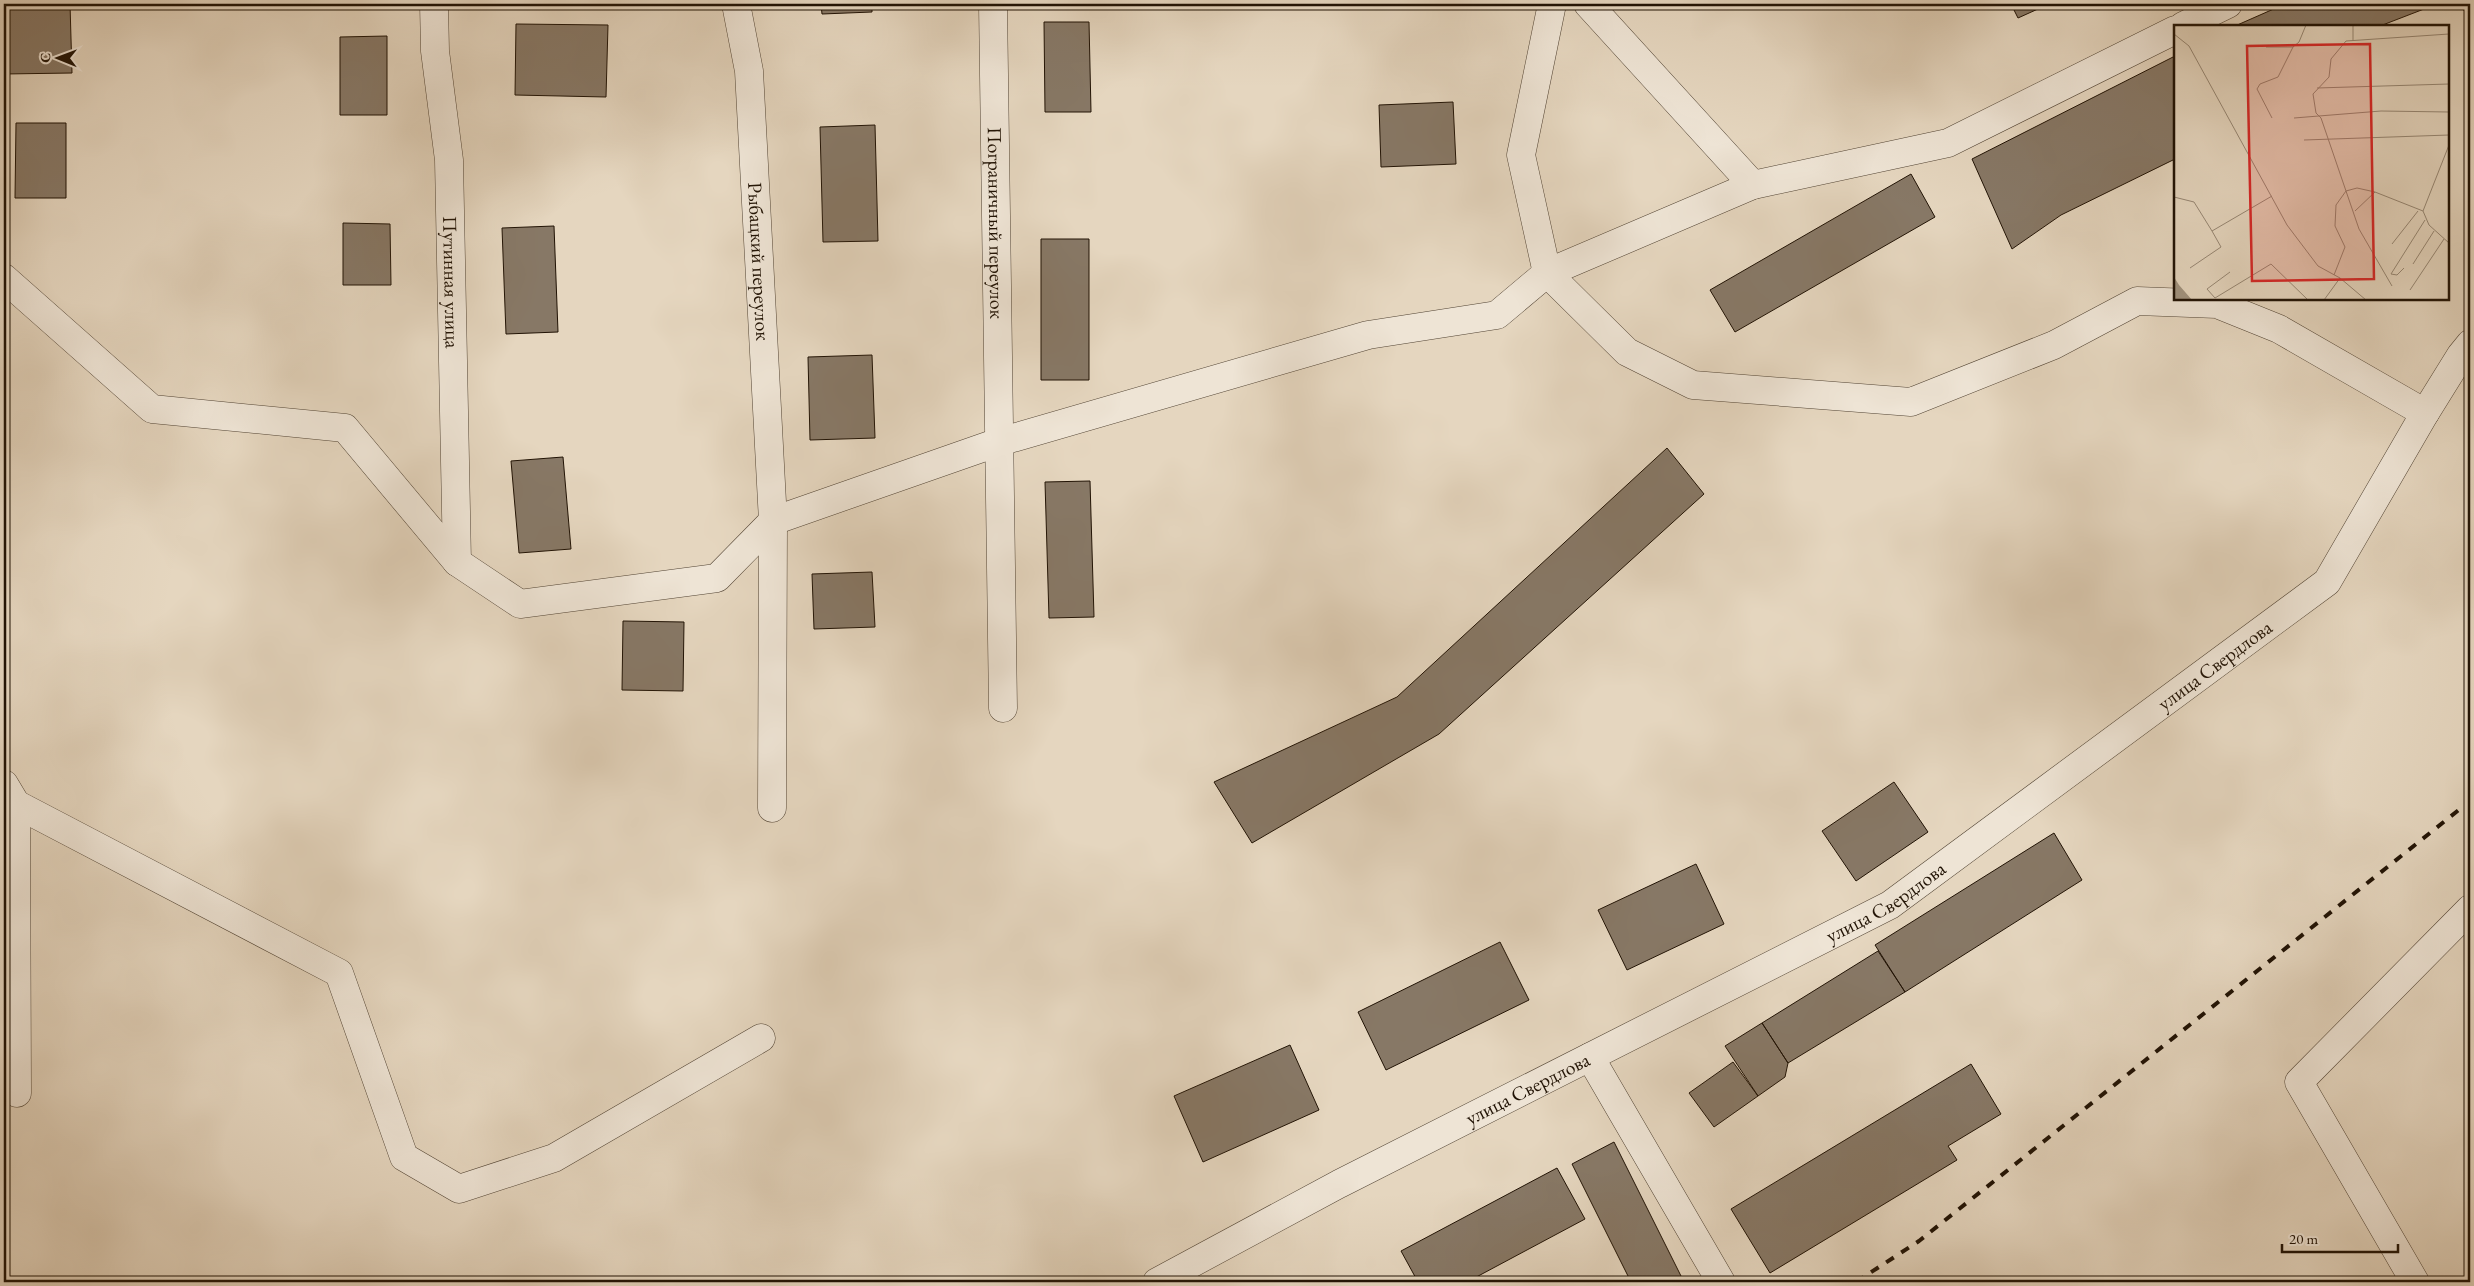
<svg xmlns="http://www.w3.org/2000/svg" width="2474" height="1286" font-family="'EB Garamond',serif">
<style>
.building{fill:#877866;stroke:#211305}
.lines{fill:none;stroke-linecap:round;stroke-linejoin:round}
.minor-casing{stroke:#524434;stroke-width:29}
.minor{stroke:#eee4d5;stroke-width:28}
.rail{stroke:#211305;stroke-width:4;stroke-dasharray:9 9;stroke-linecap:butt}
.labels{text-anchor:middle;stroke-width:5;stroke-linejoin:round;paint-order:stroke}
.street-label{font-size:20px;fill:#211305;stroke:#eee4d5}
.inset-road{fill:none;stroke:#978875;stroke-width:1}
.view{fill:#d62828;fill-opacity:0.15;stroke:#d62828;stroke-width:2.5}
.inset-edge{fill:none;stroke:#211305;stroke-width:2.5}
</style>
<rect width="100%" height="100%" fill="#e5d6bf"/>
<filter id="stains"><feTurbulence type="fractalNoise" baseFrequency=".004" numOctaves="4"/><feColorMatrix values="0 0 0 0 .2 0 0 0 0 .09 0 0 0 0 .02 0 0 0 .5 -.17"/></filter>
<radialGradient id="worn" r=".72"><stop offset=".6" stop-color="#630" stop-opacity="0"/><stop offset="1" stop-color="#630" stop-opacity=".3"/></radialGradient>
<path class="building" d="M4,4H70L72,73L4,74Z
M821,4H872V12L822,14Z
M2011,4H2049L2018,18Z
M2285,4H2437L2380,26H2235Z
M2461,4H2470V23Z
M1044,22H1089L1091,112H1045Z
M516,24L608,25L606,97L515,95Z
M387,36V115H340V37Z
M2175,56V159L2061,215L2012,249L1972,159Z
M1453,102L1456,164L1381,167L1379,105Z
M16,123H66V198H15Z
M875,125L878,241L823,242L820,127Z
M1911,174L1935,217L1735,332L1710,290Z
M343,223L390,224L391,285H343Z
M554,226L558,332L506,334L502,228Z
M1041,239H1089V380H1041Z
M872,355L875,438L810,440L808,357Z
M1667,448L1704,494L1439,734L1252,843L1214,782L1397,697Z
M563,457L571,549L519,553L511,461Z
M1090,481L1094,617L1049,618L1045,482Z
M872,572L875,627L814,629L812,574Z
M623,621L684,622L683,691L622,690Z
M1894,782L1928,832L1856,881L1822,831Z
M2054,833L2082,880L1905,992L1875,945Z
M1696,864L1724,924L1627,970L1598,910Z
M1500,942L1529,1000L1386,1070L1358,1012Z
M1878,951L1905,992L1788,1063L1762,1023Z
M1762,1023L1788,1063L1785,1077L1758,1096L1725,1046Z
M1290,1045L1319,1110L1203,1162L1174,1096Z
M1733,1062L1758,1096L1714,1127L1689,1093Z
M1971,1064L2001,1114L1948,1146L1957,1160L1770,1273L1731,1209Z
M1614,1142L1684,1282H1631L1572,1164Z
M1557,1168L1585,1219L1467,1282H1418L1401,1251Z"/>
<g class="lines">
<defs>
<g id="minor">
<path id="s1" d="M434,4L435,51L449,160L457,562"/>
<path id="s2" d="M736,4L749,71L773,521L772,808"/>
<path id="s3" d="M993,4L1003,708"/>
<path d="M1552,4L1521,155L1547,273L1627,352L1693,385L1911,402L2054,345L2137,301L2217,304L2279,329L2425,413"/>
<path d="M1588,4L1753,185"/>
<path d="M2183,26L2228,4"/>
<path d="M4,278L152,409L345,428L457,562L520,604L717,578L773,521L999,442L1368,335L1497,315L1547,273L1753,185L1948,143L2175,30"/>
<path d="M4,784L16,804L17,1093"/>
<path d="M16,804L339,973L404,1157L459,1189L554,1158L761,1038"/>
<path d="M1590,1057L1721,1282"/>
<path id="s4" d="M1157,1282L1339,1184L1890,905L2327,582L2425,413L2461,355L2470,344"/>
<path d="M2415,1282L2299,1082L2470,909"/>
</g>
</defs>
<use href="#minor" class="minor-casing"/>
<use href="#minor" class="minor"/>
<path class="rail" d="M1856,1282L1919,1241L2470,801"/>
</g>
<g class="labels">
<g class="street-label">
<text dy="7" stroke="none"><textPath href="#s3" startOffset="219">Пограничный переулок</textPath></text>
<text dy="7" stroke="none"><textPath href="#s2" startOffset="259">Рыбацкий переулок</textPath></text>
<text dy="7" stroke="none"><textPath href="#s1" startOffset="279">Путинная улица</textPath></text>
<text dy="7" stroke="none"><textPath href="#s4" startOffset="1228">улица Свердлова</textPath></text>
<text dy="7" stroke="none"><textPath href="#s4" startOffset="822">улица Свердлова</textPath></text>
<text dy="7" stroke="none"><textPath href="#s4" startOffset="418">улица Свердлова</textPath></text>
</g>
</g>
<g transform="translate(2174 25)">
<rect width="275" height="275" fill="#e5d6bf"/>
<path d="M0,252L5,260L18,275H0Z" fill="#a29480"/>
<path class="inset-road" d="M0,9L15,21L113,200L144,241L166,253L192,275M179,16V0M92,22H119L125,17L132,0M143,63L275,59M98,93L83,64L86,59L104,52L119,22M120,93L207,86L275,87M130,115L275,110M0,172L20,177L38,206M181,186L201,167M249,186L275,120M249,186L255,200L275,218M218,219L244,186M239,239L260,206M16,243L47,222L38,206L98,171M230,243L223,250L217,249L251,195M56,247L33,264L41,273L97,239L134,275M160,250L171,222L161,201L162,180L172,166L183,163L201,167L249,186M218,261L185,204L147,93L142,88L139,69L155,52L157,34L172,16L275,9M236,265L270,214M150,275L166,253"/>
<path class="view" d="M196,19L200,254L78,256L73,21Z"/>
<rect width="275" height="275" class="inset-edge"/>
</g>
<rect width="2474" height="1286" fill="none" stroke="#e5d6bf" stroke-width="20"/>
<rect x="5" y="5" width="2464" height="1276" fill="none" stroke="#211305" stroke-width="2.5"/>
<rect x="10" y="10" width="2454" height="1266" fill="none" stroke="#211305"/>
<g transform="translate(58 58) rotate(271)" stroke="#eee4d5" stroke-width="4" paint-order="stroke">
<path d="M0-4L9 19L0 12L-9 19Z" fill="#211305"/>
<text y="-8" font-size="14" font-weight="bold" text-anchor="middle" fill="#211305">С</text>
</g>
<path d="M2282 1244v8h116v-8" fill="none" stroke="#211305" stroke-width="2.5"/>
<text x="2289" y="1244" font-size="15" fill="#211305" stroke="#eee4d5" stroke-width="4" paint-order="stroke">20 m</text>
<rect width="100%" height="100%" filter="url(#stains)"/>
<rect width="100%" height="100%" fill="url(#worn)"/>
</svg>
